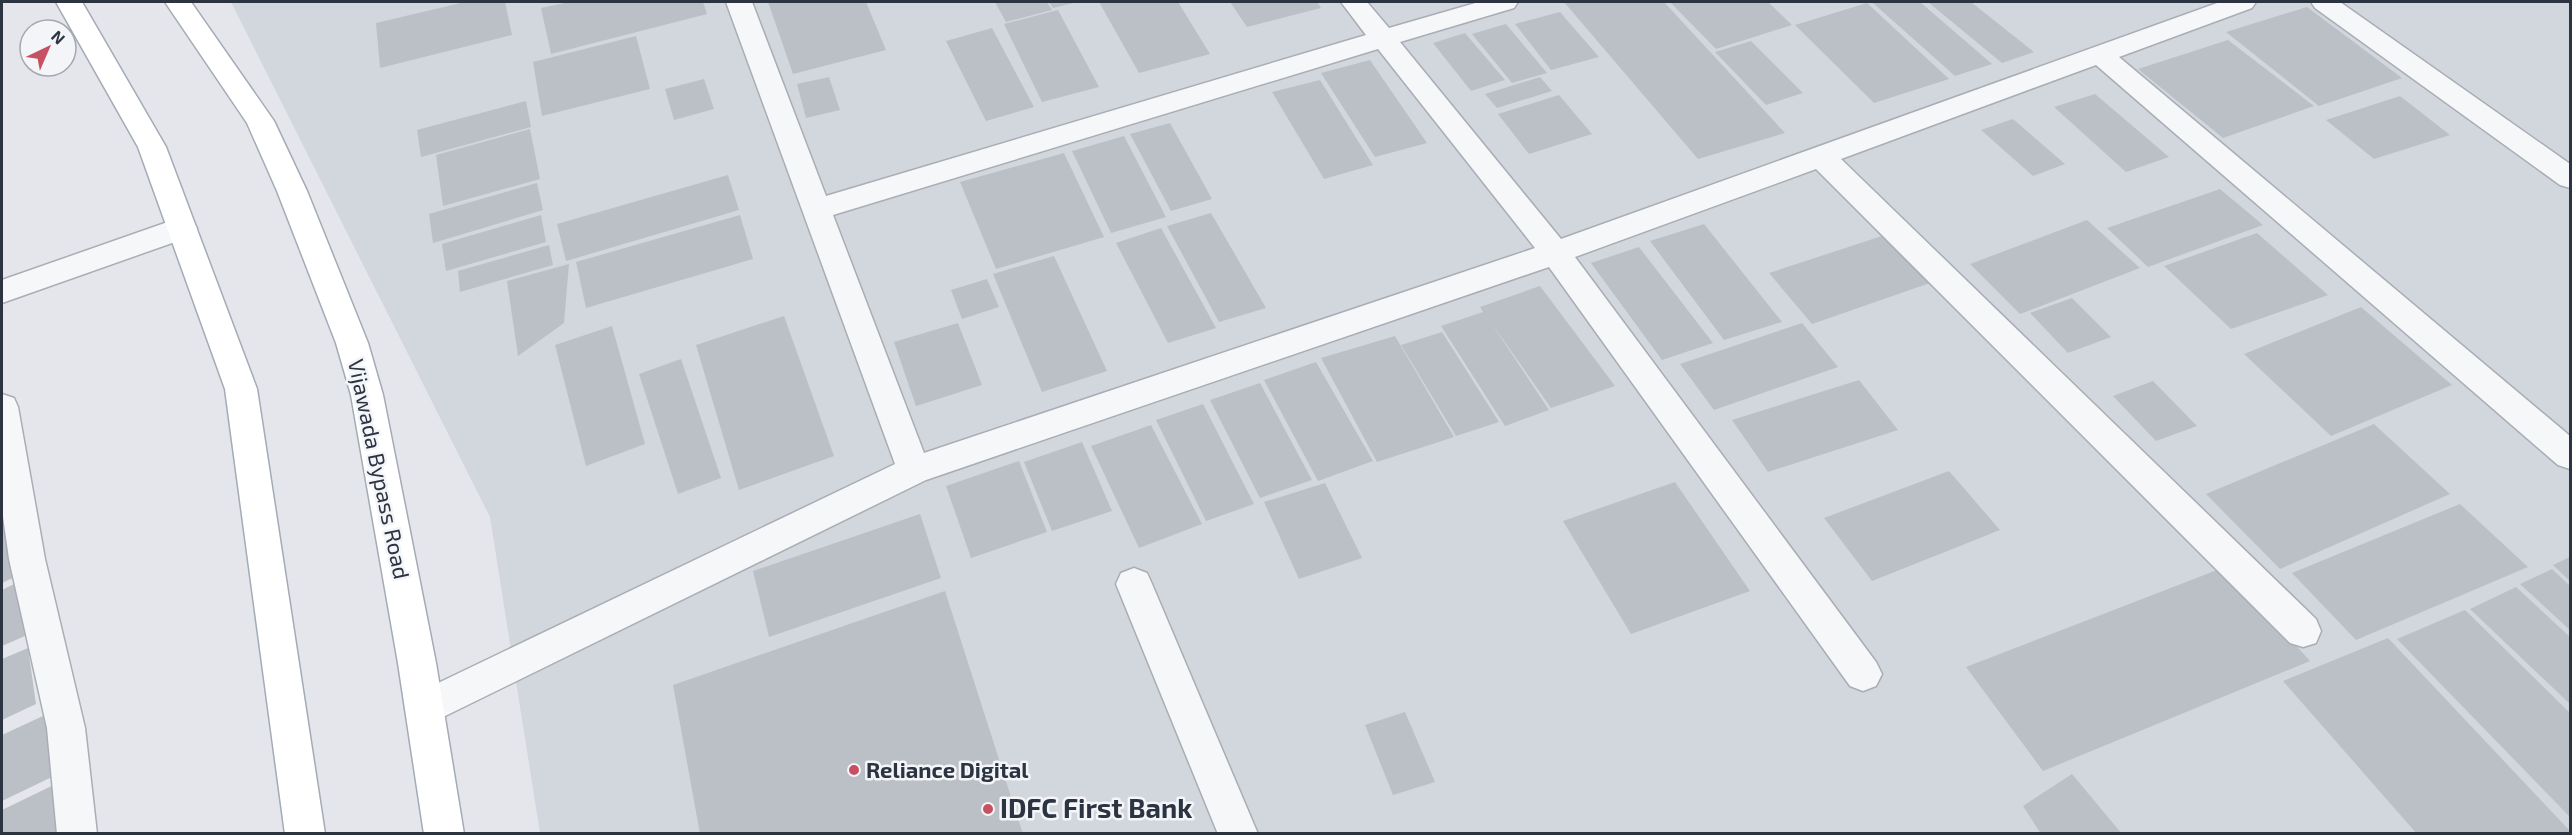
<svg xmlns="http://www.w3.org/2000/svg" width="2572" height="835" font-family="'Exo 2',sans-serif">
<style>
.built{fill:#d2d6dd}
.building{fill:#bbc0c7}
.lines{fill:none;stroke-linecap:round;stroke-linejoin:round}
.street-casing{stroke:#a9adb5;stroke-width:3}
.primary-casing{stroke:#a3abb6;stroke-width:3}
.street{fill:#f6f7f9;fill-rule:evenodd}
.primary{fill:#fff;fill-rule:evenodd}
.poi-dot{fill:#c85063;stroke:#f3f5f8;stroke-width:2}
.labels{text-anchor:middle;stroke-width:5;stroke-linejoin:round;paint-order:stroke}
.street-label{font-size:22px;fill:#2c3442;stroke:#f3f5f8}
.poi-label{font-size:22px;font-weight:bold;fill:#2c3442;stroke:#f3f5f8;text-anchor:start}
.near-poi-label{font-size:27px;font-weight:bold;fill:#2c3442;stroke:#f3f5f8;text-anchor:start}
</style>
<rect width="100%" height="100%" fill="#e4e6eb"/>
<path class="built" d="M231,2H2570V833H540L490,517Z"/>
<path class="building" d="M465,2H505L512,35L380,68L376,23Z
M569,2H703L707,14L551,54L541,8Z
M768,2H866L886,50L793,74Z
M995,2H1047L1052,10L1006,22Z
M1049,2H1077L1053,8Z
M1099,2H1178L1210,54L1139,73Z
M1230,2H1317L1321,8L1247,27Z
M1564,2H1664L1785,133L1698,159Z
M1670,2H1768L1792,25L1716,49Z
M1877,2H1920L1992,64L1955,76L1873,3Z
M1928,2H1971L2034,52L2002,63Z
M1867,3L1949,79L1874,103L1795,25Z
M2307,7L2402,78L2319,106L2226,32Z
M1058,10L1099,87L1042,102L1004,24Z
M1560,12L1599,57L1551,70L1515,24Z
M1506,24L1547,73L1512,83L1472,34Z
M992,28L1034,107L986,121L946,41Z
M1465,33L1505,80L1471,91L1433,43Z
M636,36L650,89L542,116L533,62Z
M2228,40L2314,106L2223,138L2138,69Z
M1751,41L1803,93L1766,105L1715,52Z
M1370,60L1427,143L1375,157L1321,73Z
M829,77L840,110L806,118L797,84Z
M1540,77L1552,91L1497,108L1485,94Z
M704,79L714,109L674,120L665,89Z
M1320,80L1373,165L1324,179L1272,92Z
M2095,94L2169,157L2126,172L2054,107Z
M1559,95L1592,134L1529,154L1498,114Z
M2400,96L2450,135L2374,159L2326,120Z
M526,101L531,127L421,157L417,130Z
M2013,119L2065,164L2033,176L1981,130Z
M1170,123L1212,199L1171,211L1130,134Z
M530,129L540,179L443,206L436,155Z
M1124,136L1166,217L1111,233L1072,151Z
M1064,153L1104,237L996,269L960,182Z
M728,175L739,210L566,261L557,224Z
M537,183L543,210L433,243L429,214Z
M2220,189L2263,225L2148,267L2107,228Z
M1211,213L1266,308L1219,322L1167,226Z
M541,215L546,242L446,271L442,244Z
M740,215L753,259L586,308L576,262Z
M2087,220L2140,268L2020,314L1970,264Z
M1704,224L1782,322L1724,340L1650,241Z
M1161,228L1216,328L1168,343L1116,243Z
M2257,233L2328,295L2231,329L2164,266Z
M1885,235L1930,283L1812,324L1769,273Z
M549,245L553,265L460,292L458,271Z
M1639,247L1713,343L1662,360L1591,263Z
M1054,256L1107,371L1042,392L993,274Z
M569,264L564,323L518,356L507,281Z
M987,279L999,307L962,319L951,290Z
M1540,286L1615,386L1551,408L1490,321L1549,410L1505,426L1441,326L1483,312L1480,307Z
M2072,298L2111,337L2068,353L2030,313Z
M2361,307L2452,385L2331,436L2244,354Z
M784,316L834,456L739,490L696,345Z
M958,323L982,385L916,406L894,342Z
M1802,323L1838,367L1714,410L1680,364Z
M612,326L645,444L586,466L555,345Z
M1442,332L1499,422L1456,436L1401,345Z
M1395,336L1454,437L1377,462L1321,358Z
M681,359L721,478L678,494L639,374Z
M1316,362L1373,461L1318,481L1264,380Z
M1859,380L1898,430L1768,472L1732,420Z
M2153,381L2197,426L2156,441L2113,396Z
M1260,383L1312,480L1260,498L1210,400Z
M1203,404L1254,504L1206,521L1156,420Z
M2374,424L2450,494L2280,569L2206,494Z
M1151,425L1202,524L1139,548L1091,446Z
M1082,442L1112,511L1052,531L1024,462Z
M1019,461L1047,532L971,558L946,486Z
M1949,471L2000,530L1872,581L1824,518Z
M1675,482L1750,591L1631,634L1563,521Z
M1325,483L1362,558L1299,579L1264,502Z
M2460,504L2528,567L2356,640L2292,573Z
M920,514L941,578L769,637L753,571Z
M10,525L17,576L2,583V529Z
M2570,557V581L2553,565Z
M2225,567L2310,661L2043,771L1966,667Z
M2552,569L2570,586V630L2520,584Z
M16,583L25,636L2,646V590Z
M2516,587L2570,637V704L2470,609Z
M945,591L1023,834H700L673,685Z
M2465,610L2570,713V817L2397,639Z
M2388,638L2570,831V834H2417L2283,681Z
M28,648L36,704L2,720V659Z
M1405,712L1435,782L1393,795L1365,725Z
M45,715L54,776L2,801V735Z
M2072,774L2122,834H2041L2023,806Z
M66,779L76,834H2V810Z"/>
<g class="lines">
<defs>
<path id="street" d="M726,2H752L826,196L1366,35L1341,2H1367L1389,28L1479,2H1518L1514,8L1400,42L1561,239L2220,2H2256L2252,8L2119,57L2570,436V469L2558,465L2096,65L1841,159L2316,619L2321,631L2316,643L2303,647L2290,643L1816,169L1575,257L1876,662L1882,674L1876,686L1863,691L1850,686L1549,267L926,480L437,720L424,726L411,720L405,708L411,696L895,464ZM1378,49L1535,248L924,453L833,215Z
M2311,2H2340L2570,164V188L2560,185L2315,8Z
M182,217L192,220L197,228L192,236L2,303V280Z
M2,394L14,398L18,407L45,559L85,728L97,834H57L47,728L9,559L2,509Z
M1134,568L1147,573L1152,584L1258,834H1218L1116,584L1121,573Z"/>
<path id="primary" d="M56,2H82L166,147L257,389L325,834H285L225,389L138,147Z
M165,2H191L274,121L307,191L368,343L383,395L436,663L464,834H424L398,663L351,395L336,343L277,191L247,123Z"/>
</defs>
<use href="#street" class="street-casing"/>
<use href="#primary" class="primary-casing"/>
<use href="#street" class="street"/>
<use href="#primary" class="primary"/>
</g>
<g class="poi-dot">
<circle cx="854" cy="770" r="6"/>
<circle cx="988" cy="809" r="6"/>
</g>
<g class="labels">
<g class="street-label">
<text transform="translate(379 469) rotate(78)" y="8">Vijawada Bypass Road</text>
</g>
<g class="poi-label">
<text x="866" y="778">Reliance Digital</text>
</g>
<g class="near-poi-label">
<text x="1000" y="818">IDFC First Bank</text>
</g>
</g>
<rect width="2572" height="835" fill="none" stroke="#2c3442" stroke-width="6"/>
<g transform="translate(48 48) rotate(44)"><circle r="28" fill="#f3f5f8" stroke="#a3a8af" stroke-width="1.5"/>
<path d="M0-4.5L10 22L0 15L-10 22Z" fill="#c85063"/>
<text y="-9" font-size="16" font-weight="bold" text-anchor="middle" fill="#2c3442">N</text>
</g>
</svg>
